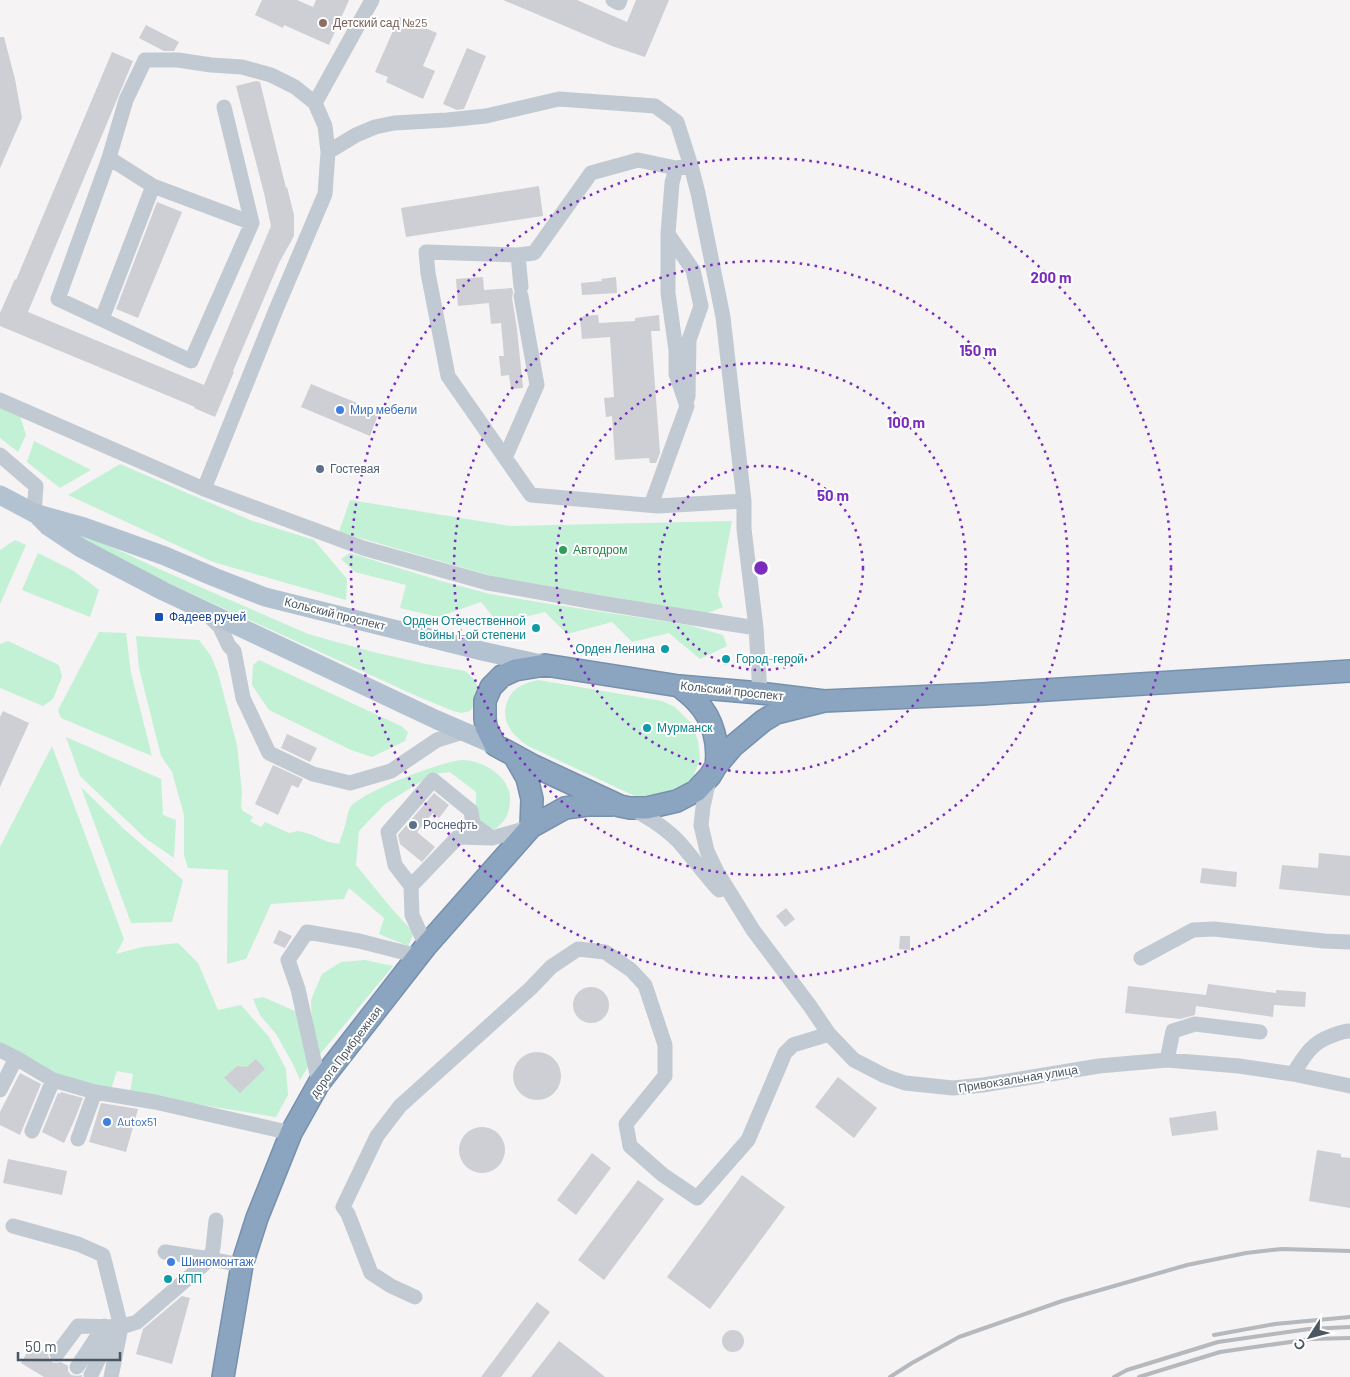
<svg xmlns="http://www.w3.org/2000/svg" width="1350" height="1377" font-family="Barlow,sans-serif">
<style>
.green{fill:#c3f1d5}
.building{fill:#cdcfd5}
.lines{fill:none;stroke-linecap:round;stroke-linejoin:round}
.highway-casing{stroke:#7690ad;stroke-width:24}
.minor{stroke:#c1cad2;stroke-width:15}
.major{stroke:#b3c2d1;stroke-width:19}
.highway{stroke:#8ba5c1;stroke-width:21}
.rail{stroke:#b5b8bd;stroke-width:4}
.ring{fill:none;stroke:#7b2cbf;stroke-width:2.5;stroke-dasharray:2.5 5}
.education-dot{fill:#8d6e63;stroke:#fff;stroke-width:2}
.shop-dot{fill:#3f7fe0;stroke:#fff;stroke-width:2}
.service-dot{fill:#5c6f8a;stroke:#fff;stroke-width:2}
.leisure-dot{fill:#2e9e5b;stroke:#fff;stroke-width:2}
.transit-dot{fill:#1a4fb4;stroke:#fff;stroke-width:2}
.culture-dot{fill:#0f9aa8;stroke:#fff;stroke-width:2}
.labels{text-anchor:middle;stroke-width:4;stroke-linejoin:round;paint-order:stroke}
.education-label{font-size:12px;fill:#785e54;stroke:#fff;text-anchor:start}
.shop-label{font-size:12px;fill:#366cbe;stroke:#fff;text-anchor:start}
.service-label{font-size:12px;fill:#4e5e75;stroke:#fff;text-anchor:start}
.leisure-label{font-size:12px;fill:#27864d;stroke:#fff;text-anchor:start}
.street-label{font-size:12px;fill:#4a5661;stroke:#fff}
.transit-label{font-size:12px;fill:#164399;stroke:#fff;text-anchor:start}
.culture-label{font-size:12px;fill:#0d838f;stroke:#fff;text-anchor:start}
.centre{fill:#7b2cbf;stroke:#fff;stroke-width:2.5}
.ring-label{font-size:15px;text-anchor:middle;font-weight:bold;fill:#7b2cbf;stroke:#fff;stroke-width:4;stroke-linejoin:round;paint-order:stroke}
</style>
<rect width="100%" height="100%" fill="#f5f3f3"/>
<path class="green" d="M0,407L20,416L26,435L18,452L0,438Z
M34,441L91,470L60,488L27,462Z
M120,464L250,520L314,540L347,579L346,600L213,562L68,495Z
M350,500L510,526L732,521L718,594L723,607L708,613L499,578L339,532Z
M65,527L127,554L159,569L308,634L373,652L426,664L465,671L475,680L479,690L476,703L470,711L462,713L453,711L419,697L124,563L63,532Z
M15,540L26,545L0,604V550Z
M38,553L74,571L99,590L90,617L22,590Z
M350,553L441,581L490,594L550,604L688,625L723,635L727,646L700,659L669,633L632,642L612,622L567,634L545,612L498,623L481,602L438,617L400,608L406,585L355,572L341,559Z
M99,632L126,633L131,673L152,756L61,718L58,710Z
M136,636L199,640L211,656L218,673L237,745L242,792L241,807L243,811L253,817L250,821L261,827L265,822L289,833L298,831L310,834L328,842L339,844C341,837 344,830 346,822C347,818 348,811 350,808C360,792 443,761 462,760C483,760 511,777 510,800C510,813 505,822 495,829C473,827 476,810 476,792L450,772L433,774L385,804L359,831L356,865L392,909L414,933L408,946L379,934L384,918L349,888L344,899L271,904L246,959L227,964L228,870L188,868L184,855V815L172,772L161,756L139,668Z
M8,641L59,665L62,677L53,699L43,706L0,688V644Z
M259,660L401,726L408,732L405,741L372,757L351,750L269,710L252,685L253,665Z
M538,680L662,701L675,707L692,724L698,741L700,759L693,777L679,790L648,798L637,797L528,746C512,735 499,720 508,700C509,697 511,693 514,691C521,684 530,682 538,680Z
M66,737L161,779L163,815L176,820L174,858L145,838L80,776Z
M52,746L124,939L116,954L142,947L178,943L198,963L218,1010L241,1005L269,1037L286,1069L288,1095L276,1117L130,1093L133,1074L117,1071L111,1089L63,1079L0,1047V847Z
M81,787L124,829L183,880L172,922L131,923Z
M365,960L393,966L316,1059L312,1024L311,1000L322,974L341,962Z
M263,997L297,1012L311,1062L300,1080L293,1064L276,1034L260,1015L253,999Z"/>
<path class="building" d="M262,0H297L313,7L316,0H349L329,45L284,25L283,28L255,15Z
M503,0H577L627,22L636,0H669L645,57L612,46Z
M399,17L437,33L423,66L435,71L423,99L386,82L388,77L375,72Z
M146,25L179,42L174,51H164L139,38Z
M0,37H4L15,79L22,118L0,168Z
M467,48L486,56L464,109L457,110L443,104Z
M112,52L133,61L28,312L204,385L271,226L264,193L236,86L256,81L260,82L286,188L287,187L294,215V236L279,263L233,371L234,372L215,417L194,408L195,407L0,326V313L15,279L16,280Z
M539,186L543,216L406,237L401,208Z
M157,202L182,212L138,318L116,309Z
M483,277L484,290L512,288L513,292L512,298L517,329L523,388L511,389L509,375L501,376L499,356H504L501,323L491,324L489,303L458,306L456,279Z
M616,277L617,293L582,295L581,283L602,281L601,279Z
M598,315L599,323L635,321V318L659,315L660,331H651L660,453L656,463H650L649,458L615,460L612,416L606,417L604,398L614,397L610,337L582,339L580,317H583V316Z
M311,384L379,412L370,436L301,407Z
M3,711L29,723L0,787V717Z
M287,734L317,748L310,762L281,748Z
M273,765L303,779L298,788L292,785L278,815L255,804Z
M434,793L449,805L439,818L433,813L417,832L435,847L422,862L400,844L398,835Z
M1319,853L1350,856V896L1279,889L1282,865L1318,868Z
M1202,868L1237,872L1236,887L1200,883Z
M786,908L795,919L785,927L776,916Z
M279,930L292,936L285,948L273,943Z
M900,936H910V950L899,949Z
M1208,984L1276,993V990L1306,992L1305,1007L1274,1005L1273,1017L1196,1006L1195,1015L1180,1019L1125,1013L1128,986L1206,995Z
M573 1005a18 18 0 1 1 36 0a18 18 0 1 1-36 0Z
M513 1076a24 24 0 1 1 48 0a24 24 0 1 1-48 0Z
M256,1059L265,1069L240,1093L224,1078L237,1066L247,1067Z
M20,1073L41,1084L20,1135L0,1125V1112Z
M838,1077L877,1108L854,1138L815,1107Z
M61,1092L83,1098L74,1121L64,1143L42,1132L58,1093L60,1094Z
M101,1103L138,1109L126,1152L89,1142Z
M1216,1111L1218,1130L1172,1136L1169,1118Z
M459 1150a23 23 0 1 1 46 0a23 23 0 1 1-46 0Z
M1317,1150L1341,1154V1157L1350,1158V1208L1309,1201Z
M592,1153L611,1168L576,1215L557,1200Z
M8,1159L67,1171L62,1195L3,1183Z
M742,1175L785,1207L710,1309L667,1277Z
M638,1180L664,1199L604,1280L578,1260Z
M182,1296L190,1298L172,1364L136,1354L143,1329Z
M537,1302L550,1312L501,1377H481Z
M722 1341a11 11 0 1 1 22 0a11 11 0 1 1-22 0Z
M559,1341L585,1361L605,1377H531Z
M32,1344L48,1354L49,1358L52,1362L56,1363L61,1362L68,1366V1371L71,1375L77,1376L82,1375V1377H44L21,1363Z"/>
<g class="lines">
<defs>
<path id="highway" d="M679,686C685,691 692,696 697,702C713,719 719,743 716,766
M824,701L760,693L679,686L545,665L515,670L502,676L491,687L485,701V718L486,727L495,745L534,766L620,806L630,808H647L677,801L696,791L710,776L716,766L733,746L763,721L776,713L824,701L982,694L1350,671
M515,757L527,778L532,799L531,827
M223,1377L242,1265L257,1218L291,1133L319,1083L426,946L531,827L565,808L587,805H612"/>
</defs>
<use href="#highway" class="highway-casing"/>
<path class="minor" d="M613,0L619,3L620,0
M315,103L372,0
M328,152L356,135L375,127L394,123L447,120L486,116L559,99L655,106L677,122L691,166L698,193L723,317L744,501V529L756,628L760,693
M109,158L153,186L252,223
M691,166L676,168L638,160L591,173L534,253L518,255L426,252L428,273L448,376L531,495L658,506L744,501
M668,234L693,270L701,306L689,340L688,397
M518,255L521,287
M102,319L153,186
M0,400L204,489L363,548L488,583L601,603L756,628
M0,455L36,486L34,513
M505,458L537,385L521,296
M204,489L275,312L325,194L328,152L325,126L315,103L295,87L271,75L242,67L211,65L178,60H145L126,100L109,158L58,299L191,361L252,223L224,107
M651,505L687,406L676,374V350L668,293V234L672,183L676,168
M206,613L220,627L229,646L234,651L243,698L269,753L313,774L350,783L391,771L437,740L463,732
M709,779L703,807L701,825L707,851L717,872L753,930L810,1006L829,1034L854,1060L885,1076L905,1083L953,1088L983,1085L1099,1066L1167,1060L1239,1066L1293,1074L1350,1086
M631,808C648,817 666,828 679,842C693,858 705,875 719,890
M411,886L458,837L492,838L531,827
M426,946L412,915L411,886L395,865L388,832L433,780L471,811L473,824L492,838
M1141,958L1193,930L1214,929L1324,941L1350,942
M0,1050L16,1058L53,1080L95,1092L155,1102L291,1133
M1167,1060L1173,1031L1195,1024L1260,1032
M1293,1074C1304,1057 1311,1043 1331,1036C1338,1033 1343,1031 1350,1031
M319,1083L298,989L288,960L307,932L359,941L418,956
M0,1090L16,1058
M32,1131L53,1080
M78,1139L95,1092
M216,1220L213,1248L210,1259L242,1265
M13,1226L78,1244L103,1255L121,1327L111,1377
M415,1297L391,1286L371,1273L348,1214L343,1207L377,1136L400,1106L531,988L551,967L578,949L605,952L631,970L645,985L665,1045V1076L626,1124L630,1146L663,1175L697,1198L748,1140L785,1053L793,1045L829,1034
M57,1354L78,1326L121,1327L137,1322L210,1259L165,1252
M77,1367L104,1326
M91,1375L114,1327"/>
<path class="major" d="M0,495L34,513L84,527L165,556L214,577L265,597L482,651L541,664
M39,517L48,526L81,548L163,591L437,720L495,745"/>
<use href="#highway" class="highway"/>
<path class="rail" d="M1214,1335L1275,1324L1350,1317
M890,1377L912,1363L959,1337L1062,1301L1187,1265L1246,1253L1282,1249L1350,1251
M1114,1377L1127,1370L1218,1342L1309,1329L1350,1327
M1139,1377L1220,1352L1311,1339L1350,1338"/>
</g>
<g class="ring">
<circle cx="761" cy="568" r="102"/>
<circle cx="761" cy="568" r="205"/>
<circle cx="761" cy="568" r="307"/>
<circle cx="761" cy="568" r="410"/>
</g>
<circle class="education-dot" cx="323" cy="23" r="5"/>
<g class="shop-dot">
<circle cx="340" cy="410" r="5"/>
<circle cx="107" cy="1122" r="5"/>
<circle cx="171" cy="1262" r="5"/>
</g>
<g class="service-dot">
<circle cx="320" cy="469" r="5"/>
<circle cx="413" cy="825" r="5"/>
</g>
<circle class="leisure-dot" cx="563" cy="550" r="5"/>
<rect class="transit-dot" x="154" y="612" width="10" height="10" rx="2.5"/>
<g class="culture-dot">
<circle cx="536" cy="628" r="5"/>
<circle cx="665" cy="649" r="5"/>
<circle cx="726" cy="659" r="5"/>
<circle cx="647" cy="728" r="5"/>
<circle cx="168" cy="1279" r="5"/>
</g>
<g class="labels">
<g class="education-label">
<text x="333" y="27">Детский сад №25</text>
</g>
<g class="shop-label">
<text x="350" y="414">Мир мебели</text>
<text x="117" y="1126">Autox51</text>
<text x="181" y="1266">Шиномонтаж</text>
</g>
<g class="service-label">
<text x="330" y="473">Гостевая</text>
<text x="423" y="829">Роснефть</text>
</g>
<g class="leisure-label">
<text x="573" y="554">Автодром</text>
</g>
<g class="street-label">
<text transform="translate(335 614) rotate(14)" y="4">Кольский проспект</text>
<text transform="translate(732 691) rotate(6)" y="4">Кольский проспект</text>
<text transform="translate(346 1052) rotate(-53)" y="4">дорога Прибрежная</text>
<text transform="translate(1018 1079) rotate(-9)" y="4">Привокзальная улица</text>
</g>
<g class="transit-label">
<text x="169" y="621">Фадеев ручей</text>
</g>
<g class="culture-label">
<text x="526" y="625" text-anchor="end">Орден Отечественной<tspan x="526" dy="14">войны 1-ой степени</tspan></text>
<text x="655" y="653" text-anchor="end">Орден Ленина</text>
<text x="736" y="663">Город-герой</text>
<text x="657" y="732">Мурманск</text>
<text x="178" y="1283">КПП</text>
</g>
</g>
<circle cx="761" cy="568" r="8" class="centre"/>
<g class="ring-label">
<text x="1051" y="283">200 m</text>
<text x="978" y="356">150 m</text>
<text x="906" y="428">100 m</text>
<text x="833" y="501">50 m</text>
</g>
<g transform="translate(1310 1337) rotate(234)" stroke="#ffffff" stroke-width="4" paint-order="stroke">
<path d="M0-4L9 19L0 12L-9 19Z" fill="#4a5661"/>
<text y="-8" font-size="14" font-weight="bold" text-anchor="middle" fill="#4a5661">С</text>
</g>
<path d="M18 1352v8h102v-8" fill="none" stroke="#4a5661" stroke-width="2.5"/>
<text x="25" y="1352" font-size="15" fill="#4a5661" stroke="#ffffff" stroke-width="4" paint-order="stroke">50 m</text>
</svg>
